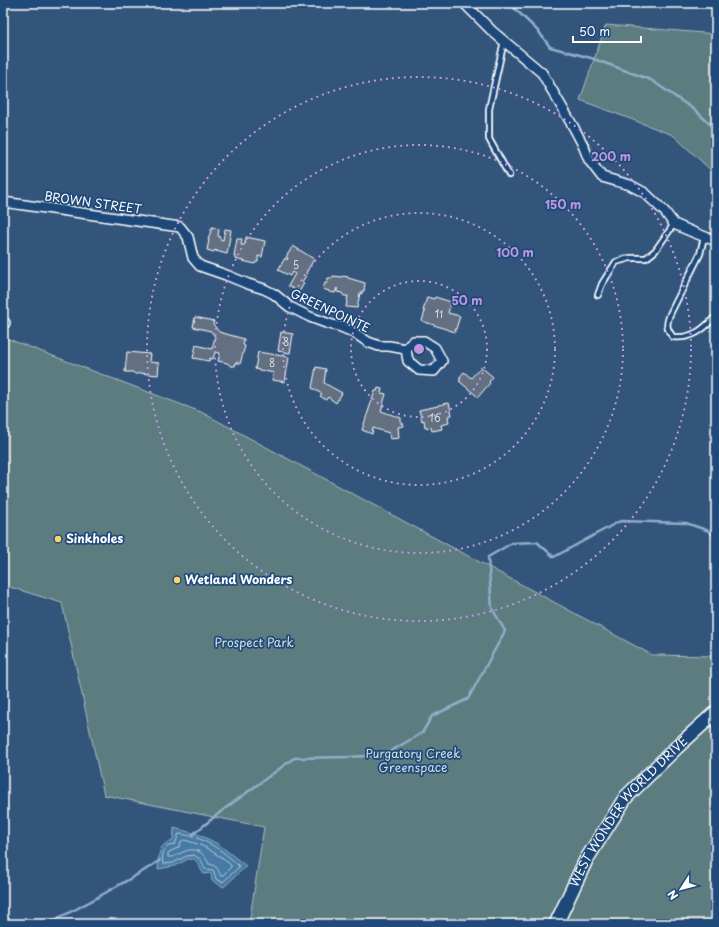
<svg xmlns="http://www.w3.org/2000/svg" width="719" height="927" font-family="'Playpen Sans',sans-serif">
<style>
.green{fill:#5b7c80;stroke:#adbec0}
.water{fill:#477aa4;stroke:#91afc8}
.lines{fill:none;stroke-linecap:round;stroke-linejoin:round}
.shore{stroke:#b5cadb;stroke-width:1}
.stream{stroke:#91afc8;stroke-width:2.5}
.building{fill:#627082;stroke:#fff}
.service-casing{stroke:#fff;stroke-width:8}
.minor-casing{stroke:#fff;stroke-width:12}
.secondary-casing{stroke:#fff;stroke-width:16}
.service{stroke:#1f4a7a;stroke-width:4.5}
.minor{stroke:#1f4a7a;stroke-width:9}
.secondary{stroke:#1f4a7a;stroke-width:13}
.ring{fill:none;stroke:#bd96df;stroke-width:2;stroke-dasharray:2 4}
.poi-dot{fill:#ffd166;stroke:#1f4a7a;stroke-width:1.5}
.labels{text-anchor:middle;stroke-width:3.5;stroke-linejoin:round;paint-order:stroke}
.number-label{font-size:10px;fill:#d8dbe0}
.street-label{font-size:12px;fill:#fff;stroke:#1f4a7a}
.poi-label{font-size:12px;font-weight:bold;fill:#fff;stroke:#1f4a7a;text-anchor:start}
.park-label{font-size:12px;fill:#d6dedf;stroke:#1f4a7a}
.centre{fill:#bd96df;stroke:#1f4a7a;stroke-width:2}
.ring-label{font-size:12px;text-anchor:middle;font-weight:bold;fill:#bd96df;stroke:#1f4a7a;stroke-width:3.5;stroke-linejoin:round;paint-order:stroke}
</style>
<rect width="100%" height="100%" fill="#33557c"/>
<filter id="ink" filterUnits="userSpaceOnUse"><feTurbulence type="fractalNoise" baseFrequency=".025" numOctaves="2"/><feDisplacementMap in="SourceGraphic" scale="8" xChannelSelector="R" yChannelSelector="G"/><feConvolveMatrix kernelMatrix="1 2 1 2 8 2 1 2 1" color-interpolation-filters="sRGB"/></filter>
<g filter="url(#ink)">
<path class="green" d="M606,25L716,34V175L673,135L580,100Z
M3,337L201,412L652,655L716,656V924H249L264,827L104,795L62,603L3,585Z"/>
<path class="water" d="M174,828L200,835L218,844L246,866L224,887L212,881L211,873L204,874C199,868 200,864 194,859H188L175,866L158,869C159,856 157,844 173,841Z"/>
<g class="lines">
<path class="shore" d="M179,834C202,836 222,850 238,865L239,867L223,882L216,879L214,872L213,870L205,869L201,860L194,855L187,856L173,863L163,864C162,858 162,849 169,846C171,845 173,845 175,844Z
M184,840C205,845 214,852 231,865V867L223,875L221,876C217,869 218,866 209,864C204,853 196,846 183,852C178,854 174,858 168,857V853L171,851L178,848L182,841Z"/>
<path class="stream" d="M509,3L539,32L550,47L591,58L651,80L696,111L716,130
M192,835L223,810L294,758L348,757L384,755L422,733L432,716L468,699L505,631L492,608L488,557L512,543L537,542L554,557L620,521L686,523L709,531L716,539
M45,924C68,914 90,902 112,889C128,880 145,871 160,860"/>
</g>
<path class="building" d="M212,227L219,229L218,236L220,237V239L223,240L225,229L231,230L227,254L216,251H217L215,250L214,252L207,250L209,240H208Z
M246,237L265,241L262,257L258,256V262H256L255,264L235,259V256H234L237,239H242L241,245H243L246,243H245Z
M293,246L314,259L306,273L307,274L302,282L304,283L299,292L288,286L295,274L292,272L290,276L278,270L285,258L287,260L288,258L286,257Z
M333,276L342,277L343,276L348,277V278L365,283L364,291H362V294L360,293L357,308L346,307L348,296H344L342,293L337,292V288L335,293L329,292V291L323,289L325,283H327L328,278H333Z
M427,297L434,299L435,297L451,302L448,313L460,316L455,332L422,321L425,311H423Z
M195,317L214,321L213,324L219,332L244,339L243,345L245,346L240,364L236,362L235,366H231L227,363L218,361L220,353L215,352L213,359L210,358L209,361L193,358L196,345L212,349L215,337L211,331L193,327Z
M281,332L293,334L290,353L278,351Z
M127,352L150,354L149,362L159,363L158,375L140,373L138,374H135L133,372H125Z
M258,352L289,357L285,382L272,380L274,373L255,369Z
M316,367L326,369L324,383L342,393L336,403L328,397L326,400L320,396L322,394L312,388Z
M481,367L493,377L489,382L490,383L478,397L459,381L461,379L459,378L464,372L471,378Z
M378,388L382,389L381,393L386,394L381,411L401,418V423H403L404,426L398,427L399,438L390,439L389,433L373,428L372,434L362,430L375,391H377Z
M449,403L452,415L448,416L449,423L441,425L442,429L432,431L431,427L427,428L426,426L425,427L424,420L422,421L419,410L438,406V405Z"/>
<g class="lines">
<defs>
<path id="service" d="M504,41L489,109V139L509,175
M704,237L700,254L670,314C666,325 666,328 673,337C692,339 703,330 716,316
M598,295L602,284L616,262L630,258H646L655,251L674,224"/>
<path id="minor" d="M464,3L492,31L542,73L574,128L583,145L589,160L602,177L630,185L645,193L665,212L674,224L695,233L716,241
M3,202L180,227L188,237L193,258L200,266L226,275L248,284L264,289L274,294L290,307L310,317L329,324L341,327L353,332L368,342L379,346H389L406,349L408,361L419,370L434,371L442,361L435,348L424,341H413L406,349
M3,323H5"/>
<g id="secondary">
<path id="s1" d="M556,924L586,860L626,797L676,748L716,712"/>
</g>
</defs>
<use href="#service" class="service-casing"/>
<use href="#minor" class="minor-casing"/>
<use href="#secondary" class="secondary-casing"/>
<use href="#service" class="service"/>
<use href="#minor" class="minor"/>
<use href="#secondary" class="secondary"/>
</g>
</g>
<g class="ring">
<circle cx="419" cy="349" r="68"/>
<circle cx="419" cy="349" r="136"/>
<circle cx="419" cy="349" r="204"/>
<circle cx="419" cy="349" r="272"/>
</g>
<g class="poi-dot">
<circle cx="58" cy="539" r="4"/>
<circle cx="177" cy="580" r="4"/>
</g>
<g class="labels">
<g class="number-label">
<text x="296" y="269">5</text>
<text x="439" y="318">11</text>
<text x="286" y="346">8</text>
<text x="272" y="367">8</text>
<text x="435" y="422">16</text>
</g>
<g class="street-label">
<text transform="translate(93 203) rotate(8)" y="4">BROWN STREET</text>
<text transform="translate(330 311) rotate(25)" y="4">GREENPOINTE</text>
<text dy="4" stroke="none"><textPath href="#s1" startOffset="135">WEST WONDER WORLD DRIVE</textPath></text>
</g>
<g class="poi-label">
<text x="66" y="543">Sinkholes</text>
<text x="185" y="584">Wetland Wonders</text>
</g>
<g class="park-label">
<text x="254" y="647">Prospect Park</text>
<text x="413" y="758">Purgatory Creek<tspan x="413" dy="14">Greenspace</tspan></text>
</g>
</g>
<circle cx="419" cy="349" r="6" class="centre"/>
<g class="ring-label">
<text x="611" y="161">200 m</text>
<text x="563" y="209">150 m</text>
<text x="515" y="257">100 m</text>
<text x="467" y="305">50 m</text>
</g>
<rect width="719" height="927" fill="none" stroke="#1f4a7a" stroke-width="16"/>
<rect x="8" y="8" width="703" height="911" fill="none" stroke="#fff" stroke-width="1.5" filter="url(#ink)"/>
<g transform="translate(681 889) rotate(234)" stroke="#1f4a7a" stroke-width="3" paint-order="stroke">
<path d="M0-3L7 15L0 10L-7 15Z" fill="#ffffff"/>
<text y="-6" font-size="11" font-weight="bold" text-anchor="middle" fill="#ffffff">N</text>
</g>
<path d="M573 36v6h68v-6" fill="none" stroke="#ffffff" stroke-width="2"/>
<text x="579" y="36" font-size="12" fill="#ffffff" stroke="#1f4a7a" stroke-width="3" paint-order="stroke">50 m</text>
</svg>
